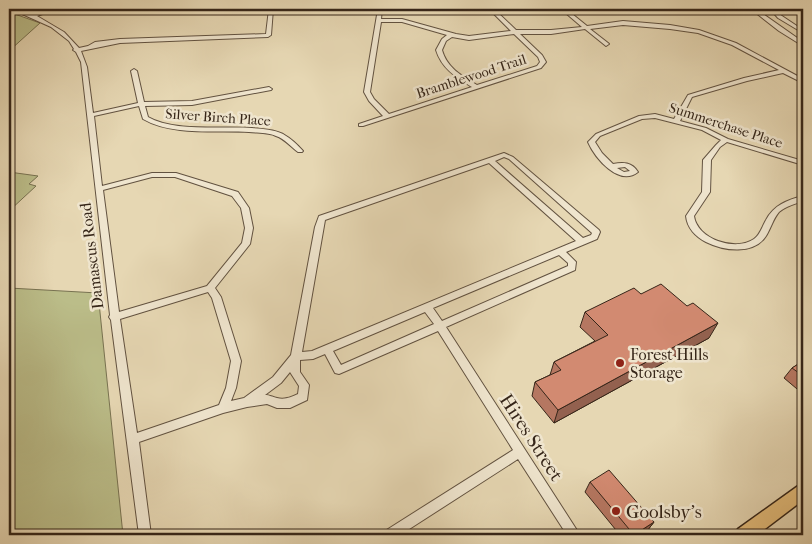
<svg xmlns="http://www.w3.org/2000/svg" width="812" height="544" font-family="'IM FELL French Canon',serif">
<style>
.green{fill:#bbbd89;stroke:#787251}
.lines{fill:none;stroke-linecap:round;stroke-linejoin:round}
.minor-casing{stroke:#625240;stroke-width:2}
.major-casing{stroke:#362619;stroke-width:3}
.minor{fill:#efe5ce;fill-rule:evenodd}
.major{fill:#e3bc7a;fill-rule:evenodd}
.wall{fill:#b57761;stroke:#362619}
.shaded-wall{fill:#93614f;stroke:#362619}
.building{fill:#d28a71;stroke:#362619}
.poi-dot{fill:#8f2418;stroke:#efe5ce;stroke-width:2}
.labels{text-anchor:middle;stroke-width:5;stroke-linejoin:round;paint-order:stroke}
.far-street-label{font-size:14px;fill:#362619;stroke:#efe5ce}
.street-label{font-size:16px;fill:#362619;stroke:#efe5ce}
.poi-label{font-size:16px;fill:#362619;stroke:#efe5ce;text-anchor:start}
.near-street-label{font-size:19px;fill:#362619;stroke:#efe5ce}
.near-poi-label{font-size:19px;fill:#362619;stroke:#efe5ce;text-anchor:start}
</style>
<rect width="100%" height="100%" fill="#e6d7b3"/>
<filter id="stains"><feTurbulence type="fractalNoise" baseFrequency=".004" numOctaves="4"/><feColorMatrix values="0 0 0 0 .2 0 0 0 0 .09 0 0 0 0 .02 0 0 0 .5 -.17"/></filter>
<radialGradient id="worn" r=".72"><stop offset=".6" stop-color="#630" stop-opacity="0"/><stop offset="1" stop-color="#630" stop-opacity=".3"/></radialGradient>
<path class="green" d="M9,12L40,23L9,51Z
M9,172L38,176L29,184L36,186L9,211Z
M9,288L98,293L123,535H9Z"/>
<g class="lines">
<defs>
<path id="minor" d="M11,9C19,9 24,12 31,14C39,15 48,9 56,9L37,16L64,32L79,48L88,46L95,42L120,39L266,34L269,9H273L271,35L268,37L120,43L81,51L87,67L93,113L138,103L131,71L134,69L137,71L144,102L192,101L269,87L272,89L271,90L192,105L145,106L148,117C174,132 222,126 252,128C262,129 273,129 283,134C290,138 298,145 303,151L302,152H298C291,147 285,139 276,136C268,132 258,133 249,132C216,130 172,136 143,119L139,106L94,116L102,186L152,173H176L238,192L249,208L253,228L250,244L215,288L221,297L241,361L236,388L231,401L244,398L273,377L291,355L315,227L319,216L504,153L513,157L599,230L600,232L597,239L566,252L576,262L575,270L446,327L580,535H567L518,459L400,535H383L385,531L513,450L438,331L339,374L335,373L325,354L313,359L300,360V372L309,385L307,400L290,408H277L267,404L247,407L223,413L139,442L151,535H139L111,320L109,317L110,315L81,62L76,52L73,50L74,49L69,41L51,27ZM504,157L509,159L592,233L591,235L583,238L495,161ZM489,163L576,241L312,351L302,352L325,220ZM152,177H175L232,196L241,208L245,228L242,243L207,286L119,312L103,190ZM559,255L568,263V266L442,321L433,308ZM208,292L212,298L231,361L226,388L219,405L137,433L120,319ZM425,312L434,324L341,365L333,351ZM290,372L299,386L298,394C291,397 285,400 277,398C272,397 270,395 265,395L281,383Z
M378,9H382L381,19H402L456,34L469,36L511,31L489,9H494L516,30H551L582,27L561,9H566L587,26L623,21L670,25L699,30L736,43L803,79V83L783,73L747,81L692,97L680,121L706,128L728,139L803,161V165L727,142L720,147L711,160L710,192L694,216C697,239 735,252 754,239C760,235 762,227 766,220C774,205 787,200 803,196V201C795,204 786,206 779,212C773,219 771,228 766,236C754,255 724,251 706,242C696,237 687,228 686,216L702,192L703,160L716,145L721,140L702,130L655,118L642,119L600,136L595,142L602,153L613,164C623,162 632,162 638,172C619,187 595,158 588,142L596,134L639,116L655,114L674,119L688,95L744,78L779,70L732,45L698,33L670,29L623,25L590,29L608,43L609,44L606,46L585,29L551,34H520L542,55L546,62L541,68L363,126H359V124L383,116L369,101L364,92ZM381,22H402L447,35L442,39L436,50C442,69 456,77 472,87L389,114L374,99L370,92ZM514,34L538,57L540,62L537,66L477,85C462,76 447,68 442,50L446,41L452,37L469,40ZM625,167L630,171L624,172L617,168Z
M751,9H756L803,42V46L779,31Z
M770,9H774L782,16L803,30V33L778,18Z"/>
<path id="major" d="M803,484V500L757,535H736L738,529L798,486Z"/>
</defs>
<use href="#minor" class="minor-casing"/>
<use href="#major" class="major-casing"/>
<use href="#minor" class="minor"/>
<use href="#major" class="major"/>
</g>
<path class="wall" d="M641,294L709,338L554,423L532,396L535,382L550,375L554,362L595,341L580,327L585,312Z
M803,361V394L784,378L792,368Z
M590,482L654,522L647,531L640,535H620L585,492Z"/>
<path class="shaded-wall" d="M718,323L709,338L554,423L558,410Z
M654,522L647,531L640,535H634Z"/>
<path class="building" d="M661,284L687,306L693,303L718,323L558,410L535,382L561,370L554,362L608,335L585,312L634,288L641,294Z
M803,361V376L792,368Z
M609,470L654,522L634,535L590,482Z"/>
<g class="poi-dot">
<circle cx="620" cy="363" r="5"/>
<circle cx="616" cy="511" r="5"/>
</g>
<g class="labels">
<g class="far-street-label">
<text transform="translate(471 76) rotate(-18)" y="5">Bramblewood Trail</text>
<text transform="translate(218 117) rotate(4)" y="5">Silver Birch Place</text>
<text transform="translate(726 125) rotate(18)" y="5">Summerchase Place</text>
</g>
<g class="street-label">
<text transform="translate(91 256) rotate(-97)" y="6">Damascus Road</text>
</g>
<g class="poi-label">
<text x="630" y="360">Forest Hills<tspan x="630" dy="18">Storage</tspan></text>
</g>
<g class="near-street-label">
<text transform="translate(532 437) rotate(57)" y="7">Hires Street</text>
</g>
<g class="near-poi-label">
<text x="626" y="518">Goolsby's</text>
</g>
</g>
<rect width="812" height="544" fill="none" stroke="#e6d7b3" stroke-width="30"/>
<rect x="10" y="10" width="792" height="524" fill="none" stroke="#362619" stroke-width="2.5"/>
<rect x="15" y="15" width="782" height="514" fill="none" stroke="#362619"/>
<rect width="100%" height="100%" filter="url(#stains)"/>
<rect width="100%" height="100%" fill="url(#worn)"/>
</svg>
